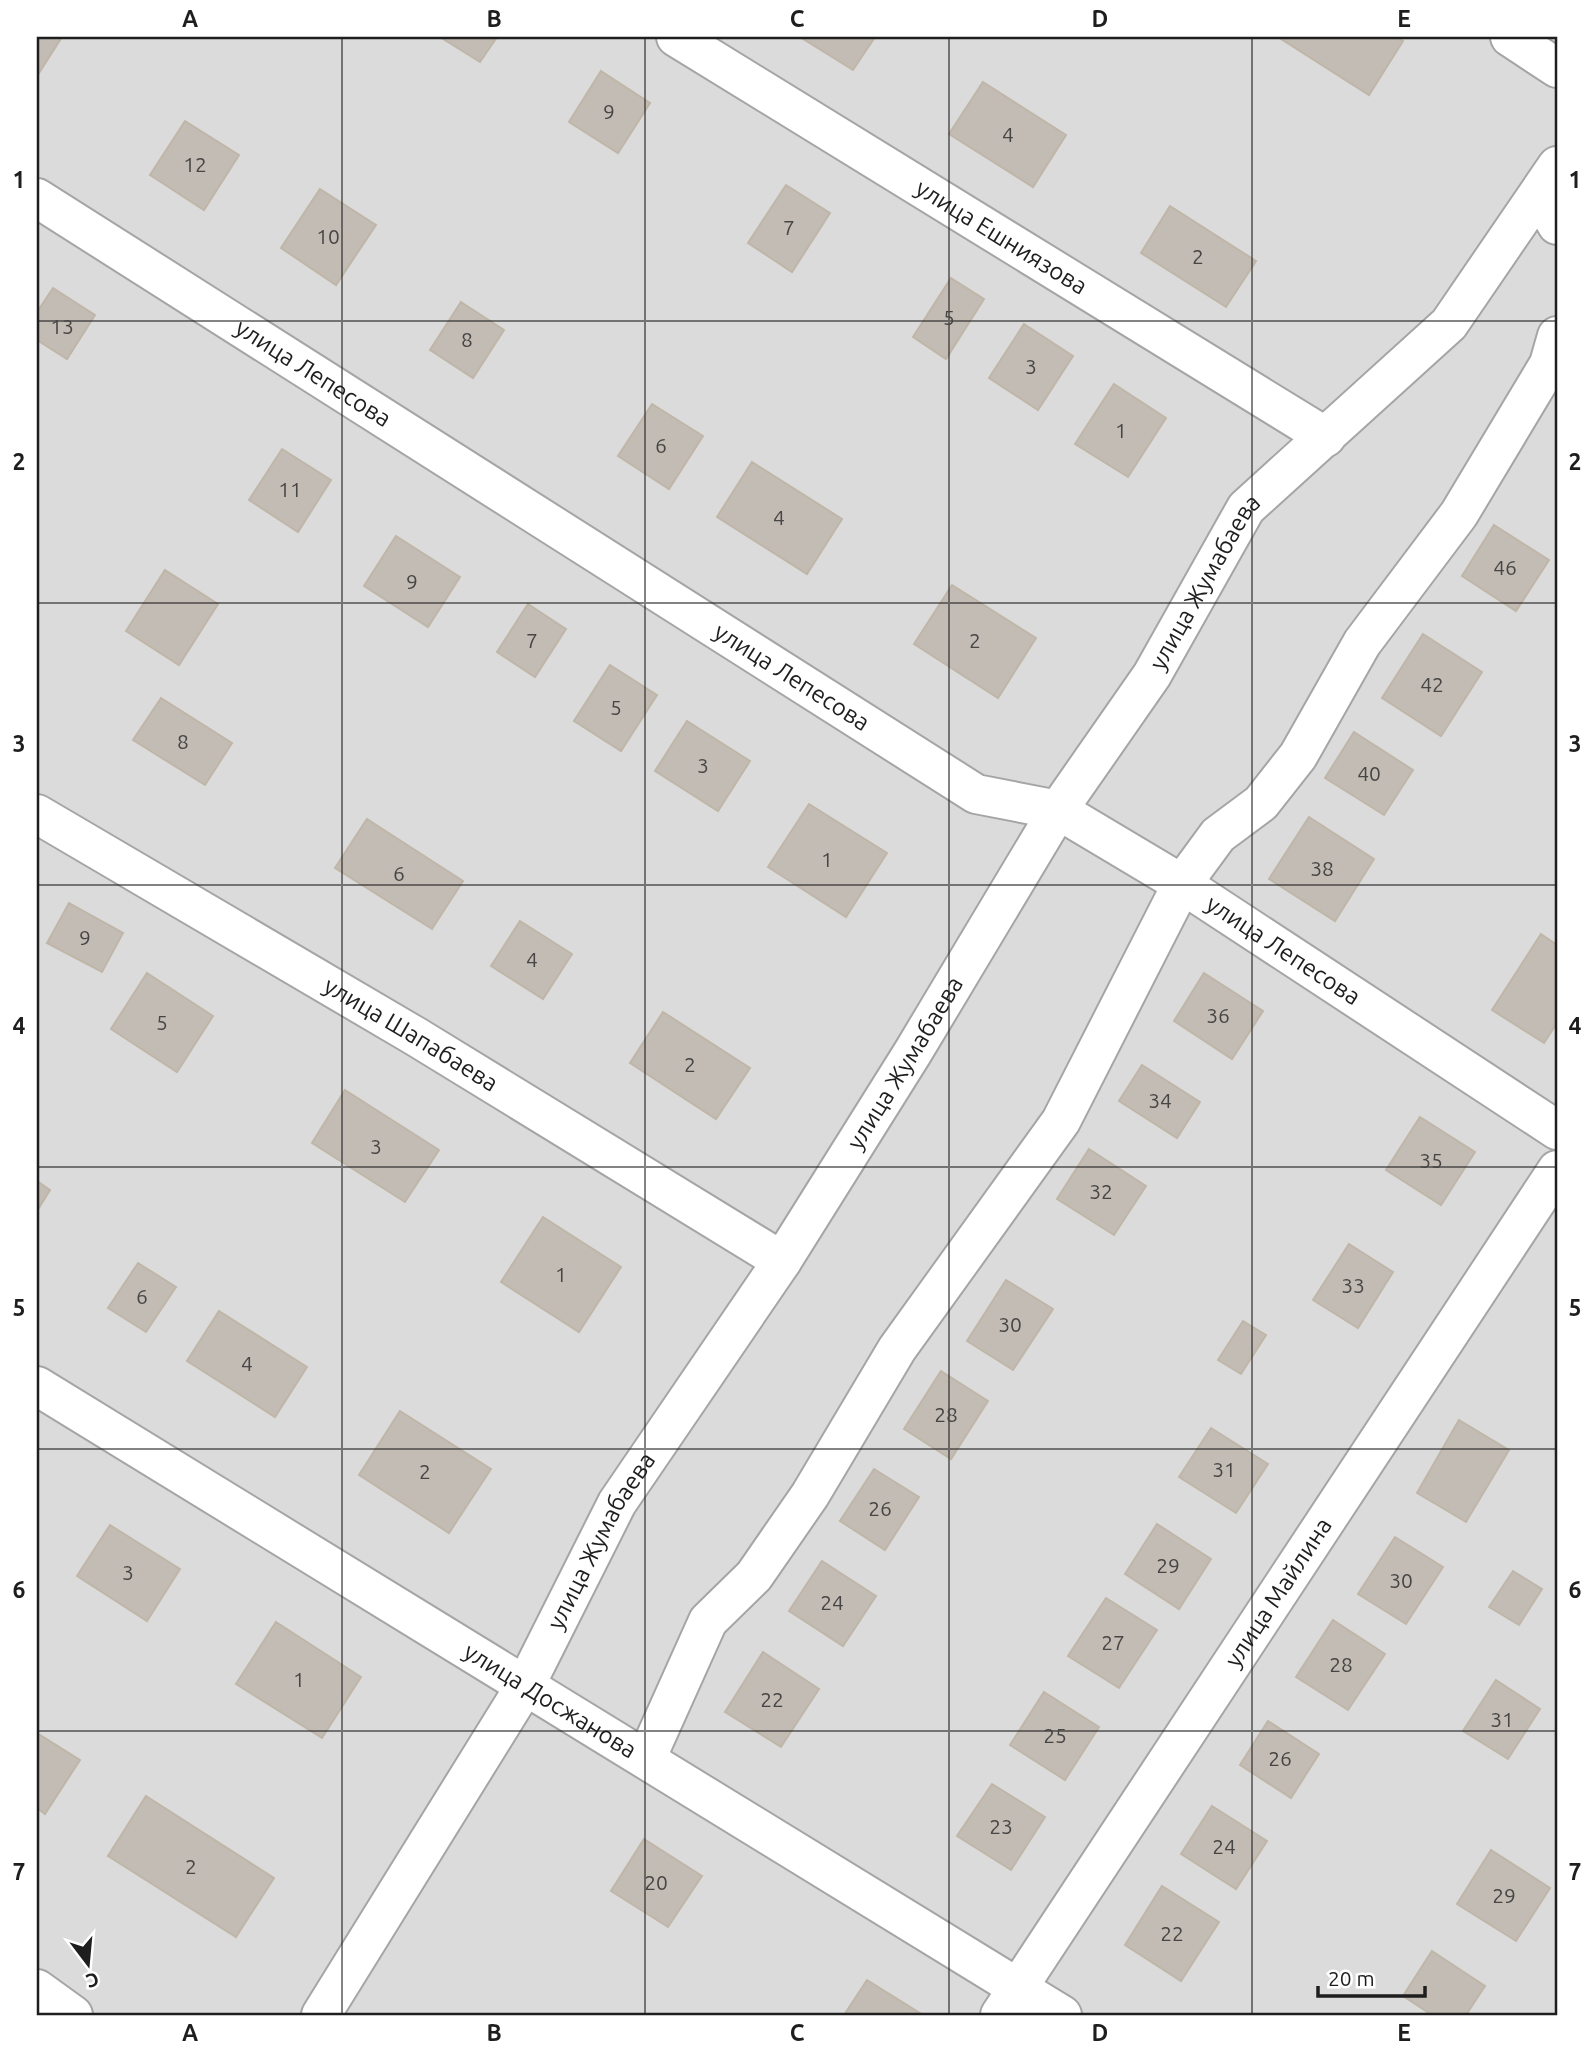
<svg xmlns="http://www.w3.org/2000/svg" width="1594" height="2052" font-family="Ubuntu,sans-serif">
<style>
.residential{fill:#dcdbdb}
.building{fill:#c3bcb5;stroke:#bfb6a8;stroke-width:2}
.lines{fill:none;stroke-linecap:round;stroke-linejoin:round}
.minor-casing{stroke:#a5a5a5;stroke-width:42}
.minor{stroke:#fff;stroke-width:38}
.grid{fill:none;stroke:#1e1e1e;stroke-width:2;stroke-opacity:0.55}
.labels{text-anchor:middle;stroke-width:5;stroke-linejoin:round;paint-order:stroke}
.number-label{font-size:21px;fill:#474644}
.street-label{font-size:24px;fill:#1e1e1e;stroke:#fff}
.neatline{fill:none;stroke:#1e1e1e;stroke-width:2.5}
.grid-label{font-size:23px;text-anchor:middle;font-weight:bold;fill:#1e1e1e}
</style>
<rect width="100%" height="100%" fill="#efede5"/>
<path class="residential" d="M37,37H1557V2015H37Z"/>
<path class="building" d="M37,37H62L37,76Z
M440,37H497L480,62Z
M800,37H875L853,70Z
M1278,37H1397L1403,41L1369,95Z
M601,71L650,103L618,153L569,122Z
M983,82L1066,135L1033,187L949,134Z
M185,121L239,155L204,210L150,175Z
M786,185L830,213L792,272L748,243Z
M320,189L376,225L336,285L281,248Z
M1170,206L1256,261L1226,307L1141,253Z
M951,278L984,299L946,359L913,337Z
M53,288L95,315L67,359L37,340V312Z
M461,302L504,330L473,378L430,350Z
M1024,324L1073,356L1038,410L989,378Z
M1114,384L1166,418L1128,477L1075,444Z
M652,404L703,436L669,489L618,456Z
M282,449L331,480L298,532L249,500Z
M752,462L842,519L807,574L717,517Z
M1494,525L1549,560L1516,611L1462,576Z
M396,536L460,577L428,627L364,586Z
M165,570L218,604L179,665L126,631Z
M952,585L1036,638L998,698L914,644Z
M528,604L566,629L535,677L497,652Z
M1423,634L1482,672L1441,736L1382,698Z
M610,665L657,695L621,751L574,721Z
M161,698L232,743L205,785L133,740Z
M687,721L750,761L718,811L655,771Z
M1354,732L1413,770L1384,815L1325,778Z
M809,804L887,853L846,917L768,867Z
M1309,817L1374,859L1335,921L1269,879Z
M367,819L463,881L432,929L335,868Z
M69,903L123,933L102,972L47,943Z
M520,921L572,954L543,999L491,966Z
M1541,934L1557,945V1023L1544,1043L1492,1010Z
M147,973L213,1016L177,1072L111,1029Z
M1204,973L1263,1011L1232,1059L1174,1021Z
M663,1012L750,1068L716,1119L630,1063Z
M1142,1065L1200,1102L1177,1138L1119,1101Z
M345,1090L439,1150L405,1202L312,1143Z
M1420,1117L1475,1152L1441,1205L1386,1170Z
M1089,1149L1146,1186L1114,1235L1057,1199Z
M37,1181L50,1190L37,1211Z
M543,1217L621,1267L579,1332L501,1282Z
M1349,1244L1393,1272L1358,1328L1313,1300Z
M138,1263L176,1287L146,1332L108,1308Z
M1006,1280L1053,1309L1013,1370L967,1341Z
M219,1311L307,1367L275,1417L187,1361Z
M1243,1321L1266,1335L1241,1374L1218,1360Z
M941,1371L988,1401L951,1459L904,1429Z
M400,1411L491,1469L449,1533L359,1475Z
M1459,1420L1509,1450L1466,1522L1417,1493Z
M1211,1428L1268,1464L1236,1513L1179,1477Z
M874,1469L919,1497L885,1550L840,1521Z
M1157,1524L1211,1559L1179,1609L1125,1574Z
M110,1525L180,1569L147,1621L77,1576Z
M1395,1537L1443,1567L1406,1624L1358,1594Z
M822,1561L876,1596L843,1646L789,1611Z
M1513,1571L1542,1589L1519,1625L1489,1607Z
M1106,1598L1157,1630L1119,1688L1068,1656Z
M1333,1620L1385,1654L1348,1710L1296,1677Z
M276,1622L361,1677L322,1738L236,1684Z
M763,1652L819,1689L781,1747L725,1712Z
M1496,1680L1540,1709L1508,1759L1463,1731Z
M1044,1692L1099,1727L1065,1780L1010,1745Z
M1268,1721L1319,1754L1291,1798L1240,1765Z
M37,1733L80,1760L45,1814L37,1808Z
M992,1784L1045,1817L1011,1870L957,1836Z
M146,1796L274,1878L236,1937L108,1856Z
M1212,1806L1267,1841L1236,1889L1181,1854Z
M644,1839L702,1876L668,1927L611,1891Z
M1491,1850L1550,1888L1516,1941L1457,1904Z
M1162,1886L1219,1922L1181,1981L1125,1945Z
M1432,1951L1485,1986L1466,2015H1432L1403,1996Z
M867,1980L923,2015H844Z"/>
<g class="lines">
<defs>
<g id="minor">
<path id="s1" d="M676,37L1326,437"/>
<path d="M1510,37L1557,68"/>
<path d="M1539,194L1557,225"/>
<path id="s2" d="M37,198L976,794L1058,810L1182,884L1557,1130"/>
<path id="s3" d="M37,814L415,1036L782,1261"/>
<path id="s4" d="M37,1386L1062,2015"/>
<path d="M646,1759L708,1621L754,1576L810,1495L897,1349L1061,1121L1182,884L1218,835L1261,803L1298,756L1362,643L1459,514L1549,364L1557,336"/>
<path d="M37,1989L73,2015"/>
<path id="s5" d="M321,2015L525,1686L617,1503L782,1261L913,1052L1058,810L1152,675L1246,508L1449,324L1557,166"/>
<path id="s6" d="M1000,2015L1557,1170"/>
</g>
</defs>
<use href="#minor" class="minor-casing"/>
<use href="#minor" class="minor"/>
</g>
<path class="grid" d="M342,37V2015M645,37V2015M949,37V2015M1252,37V2015M37,321H1557M37,603H1557M37,885H1557M37,1167H1557M37,1449H1557M37,1731H1557"/>
<g class="labels">
<g class="number-label">
<text x="609" y="119">9</text>
<text x="1008" y="142">4</text>
<text x="195" y="172">12</text>
<text x="789" y="235">7</text>
<text x="328" y="244">10</text>
<text x="1198" y="264">2</text>
<text x="949" y="325">5</text>
<text x="62" y="334">13</text>
<text x="467" y="347">8</text>
<text x="1031" y="374">3</text>
<text x="1121" y="438">1</text>
<text x="661" y="453">6</text>
<text x="290" y="497">11</text>
<text x="779" y="525">4</text>
<text x="1505" y="575">46</text>
<text x="412" y="589">9</text>
<text x="532" y="648">7</text>
<text x="975" y="648">2</text>
<text x="1432" y="692">42</text>
<text x="616" y="715">5</text>
<text x="183" y="749">8</text>
<text x="703" y="773">3</text>
<text x="1369" y="781">40</text>
<text x="827" y="867">1</text>
<text x="1322" y="876">38</text>
<text x="399" y="881">6</text>
<text x="85" y="945">9</text>
<text x="532" y="967">4</text>
<text x="1218" y="1023">36</text>
<text x="162" y="1030">5</text>
<text x="690" y="1072">2</text>
<text x="1160" y="1108">34</text>
<text x="376" y="1154">3</text>
<text x="1431" y="1168">35</text>
<text x="1101" y="1199">32</text>
<text x="561" y="1282">1</text>
<text x="1353" y="1293">33</text>
<text x="142" y="1304">6</text>
<text x="1010" y="1332">30</text>
<text x="247" y="1371">4</text>
<text x="946" y="1422">28</text>
<text x="1224" y="1477">31</text>
<text x="425" y="1479">2</text>
<text x="880" y="1516">26</text>
<text x="1168" y="1573">29</text>
<text x="128" y="1580">3</text>
<text x="1401" y="1588">30</text>
<text x="832" y="1610">24</text>
<text x="1113" y="1650">27</text>
<text x="1341" y="1672">28</text>
<text x="299" y="1687">1</text>
<text x="772" y="1707">22</text>
<text x="1502" y="1727">31</text>
<text x="1055" y="1743">25</text>
<text x="1280" y="1766">26</text>
<text x="1001" y="1834">23</text>
<text x="1224" y="1854">24</text>
<text x="191" y="1874">2</text>
<text x="656" y="1890">20</text>
<text x="1504" y="1903">29</text>
<text x="1172" y="1941">22</text>
</g>
<g class="street-label">
<text dy="8" stroke="none"><textPath href="#s1" startOffset="382">улица Ешниязова</textPath></text>
<text dy="8" stroke="none"><textPath href="#s2" startOffset="327">улица Лепесова</textPath></text>
<text dy="8" stroke="none"><textPath href="#s5" startOffset="1685">улица Жумабаева</textPath></text>
<text dy="8" stroke="none"><textPath href="#s2" startOffset="894">улица Лепесова</textPath></text>
<text dy="8" stroke="none"><textPath href="#s2" startOffset="1461">улица Лепесова</textPath></text>
<text dy="8" stroke="none"><textPath href="#s3" startOffset="434">улица Шапабаева</textPath></text>
<text dy="8" stroke="none"><textPath href="#s5" startOffset="1118">улица Жумабаева</textPath></text>
<text dy="8" stroke="none"><textPath href="#s5" startOffset="551">улица Жумабаева</textPath></text>
<text dy="8" stroke="none"><textPath href="#s6" startOffset="506">улица Майлина</textPath></text>
<text dy="8" stroke="none"><textPath href="#s4" startOffset="602">улица Досжанова</textPath></text>
</g>
</g>
<rect width="1594" height="2052" fill="none" stroke="#ffffff" stroke-width="77"/>
<g transform="translate(88 1964) rotate(164)" stroke="#ffffff" stroke-width="5" paint-order="stroke">
<path d="M0-5L12 26L0 18L-12 26Z" fill="#1e1e1e"/>
<text y="-10" font-size="19" font-weight="bold" text-anchor="middle" fill="#1e1e1e">С</text>
</g>
<path d="M1318 1986v10h107v-10" fill="none" stroke="#1e1e1e" stroke-width="3.5"/>
<text x="1328" y="1986" font-size="21" fill="#1e1e1e" stroke="#ffffff" stroke-width="5" paint-order="stroke">20 m</text>
<rect x="38" y="38" width="1518" height="1976" class="neatline"/>
<g class="grid-label">
<text x="190" y="27">A</text>
<text x="494" y="27">B</text>
<text x="797" y="27">C</text>
<text x="1100" y="27">D</text>
<text x="1404" y="27">E</text>
<text x="19" y="188">1</text>
<text x="1575" y="188">1</text>
<text x="19" y="470">2</text>
<text x="1575" y="470">2</text>
<text x="19" y="752">3</text>
<text x="1575" y="752">3</text>
<text x="19" y="1034">4</text>
<text x="1575" y="1034">4</text>
<text x="19" y="1316">5</text>
<text x="1575" y="1316">5</text>
<text x="19" y="1598">6</text>
<text x="1575" y="1598">6</text>
<text x="19" y="1880">7</text>
<text x="1575" y="1880">7</text>
<text x="190" y="2041">A</text>
<text x="494" y="2041">B</text>
<text x="797" y="2041">C</text>
<text x="1100" y="2041">D</text>
<text x="1404" y="2041">E</text>
</g>
</svg>
